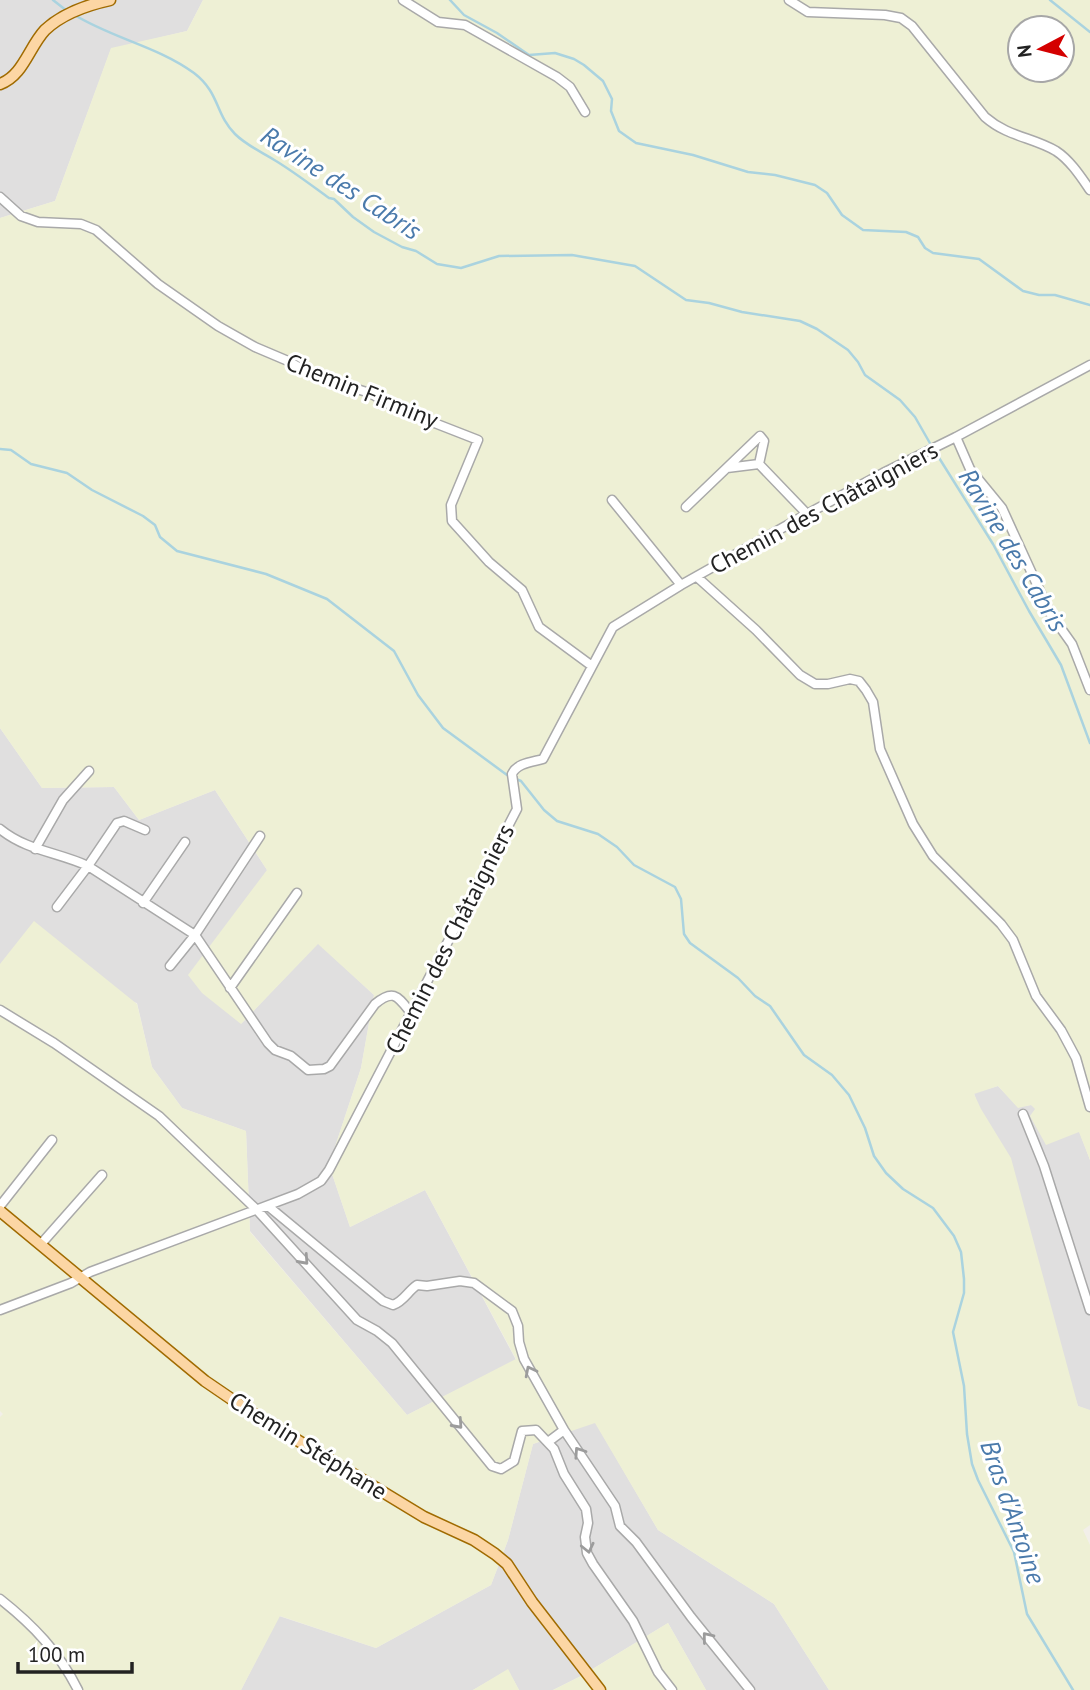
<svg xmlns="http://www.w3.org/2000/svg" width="1090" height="1690" font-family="'PT Sans',sans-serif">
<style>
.residential{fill:#e0dfdf}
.farmland{fill:#eef0d5;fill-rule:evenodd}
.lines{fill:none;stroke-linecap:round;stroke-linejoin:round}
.stream{stroke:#aad3df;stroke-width:2.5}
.minor-casing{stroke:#a9a9a9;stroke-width:11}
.major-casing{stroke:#a06b00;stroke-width:13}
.minor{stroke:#fff;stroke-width:8}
.major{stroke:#fcd6a4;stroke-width:10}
.oneway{stroke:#9c9c9c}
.labels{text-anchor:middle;stroke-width:6;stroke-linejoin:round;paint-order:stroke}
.street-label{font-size:24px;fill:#222;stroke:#fff}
.water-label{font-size:26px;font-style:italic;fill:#4a7aab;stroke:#fff}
</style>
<rect width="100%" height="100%" fill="#f2efe9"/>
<path class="residential" d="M0,0H203L187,31L111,49L55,201L0,218Z
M0,728L42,788L114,787L139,820L215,790L267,870L241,1024L318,943L374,995L361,1068L329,1165L350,1227L425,1190L516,1360L407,1415L250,1231L246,1131L182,1108L152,1067L137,1003L0,964Z
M998,1086L1018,1107L1031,1105L1079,1131L1090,1160V1413L1089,1410L1078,1406L974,1093Z
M595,1422L658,1530L774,1604L829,1690H706L668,1623L581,1676L553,1690H519L508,1670L473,1690H241L279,1616L376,1648L491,1585L508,1540L533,1444Z"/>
<path class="farmland" d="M203,0H1090V1160L1079,1132L1046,1145L1030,1116L1035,1109L1031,1105L1018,1108L998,1086L974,1094L981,1109L1011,1158L1078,1406L1090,1410V1525L1083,1530L1090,1545V1690H829L774,1604L658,1530L595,1423L533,1444L508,1540L491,1585L376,1648L280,1616L241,1690H0V1417L3,1414L0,1411V964L34,921L137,1004L152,1067L182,1108L246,1131L250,1232L407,1415L516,1359L425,1190L350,1227L329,1165L361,1068L374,995L318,944L241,1024L202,993L188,975L267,870L215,790L139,820L114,787L42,788L0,728V218L55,201L111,48L187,31ZM1020,28H1062V70H1020Z
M668,1623L706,1690H553L581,1676Z
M508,1669L519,1690H473Z"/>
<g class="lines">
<path class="stream" d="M53,0L67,11
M450,0L464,15L497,33L529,55L555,53L574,59L584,65L603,81L612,99L611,111L619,131L636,143L693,155L748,172L775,175L815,185L827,193L842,215L863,230L906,232L918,237L925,248L933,253L979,259L1023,291L1039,295H1055L1090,305
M1050,0L1090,32
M73,14C111,38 157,46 194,73C220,93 215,114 235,134C247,146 262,152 276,161C294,172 311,185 329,198L334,199L353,217L374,232L402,247L416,251L437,264L461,268L499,256L572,255L635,266L686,300L709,303L742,312L800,321L817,329L848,350L858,362L865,375L900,400L915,417L931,445
M0,449L11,450L31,464L67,473L92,490L143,516L155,525L160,537L177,551L266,574L327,599L394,651L418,695L443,728L507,775
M936,453L993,544L1029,611L1061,665L1090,743
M516,779L521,781L544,810L557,821L598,834L617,847L634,865L675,887L681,899L684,934L690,943L738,978L755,996L770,1006L804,1055L832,1075L849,1095L865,1128L874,1156L886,1173L903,1189L933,1208L954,1236L961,1252L964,1279V1293L953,1332L964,1386L967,1434L972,1464L978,1480L1014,1552L1027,1614L1073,1690"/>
<defs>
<path id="minor" d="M403,0L438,22L465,25L557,77L570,87L585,112
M789,0L808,12L885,15L901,18L912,26L985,117C1008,137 1032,137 1056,151C1070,160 1081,177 1090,190
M0,197L21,216L38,222L81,224L96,230L158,284L218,326L255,347L288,361L317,377L370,393L396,408L478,440L451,505L452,521L489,562L522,590L539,627L592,666
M956,437L970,469L1002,508L1050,613L1072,644L1090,690
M727,468L759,464L807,514
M612,500L681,585
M686,507L760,436L764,441L759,464
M697,577L756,630L800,675L815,684H828L850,679L859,681L866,690L873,702L880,749L913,824L933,856L1001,924L1013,940L1036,996L1061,1030L1076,1058L1090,1107
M0,829C27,851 58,852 88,866L195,935L268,1043L275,1050L291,1056L308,1070L324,1069L330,1066L375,1004C394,988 398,997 411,1013
M35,849L63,800L89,771
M143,903L185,842
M57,907L88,866L117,823L124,821L145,830
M170,966L195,935L260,836
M230,988L297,893
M0,1010L54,1043L159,1116L257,1210L357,1320L377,1331L392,1343L492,1466L501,1469L514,1461L522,1431L536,1430L554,1449L564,1474L586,1509L588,1523L585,1537L587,1553L593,1564L633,1621L658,1672L672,1690
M1023,1114L1044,1166L1090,1310
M0,1206L52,1140
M268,1206L383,1301L393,1305C404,1301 407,1292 417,1285L427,1286L460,1281L474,1283L512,1311L518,1326L519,1342L524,1359L564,1430L615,1506L620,1526L636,1542L691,1617L750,1690
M41,1244L102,1175
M0,1310L71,1283L90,1272L298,1194L321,1181L329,1170L517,809L512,774C517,763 532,762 543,759L613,627L681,585L807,514L883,473L956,437L1090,365
M548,1442L564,1430
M0,1599C33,1625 59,1652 78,1690"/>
<path id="major" d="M0,84C23,76 29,47 45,30C62,14 87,5 110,0
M0,1211L205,1381L246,1409L424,1517L474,1540L495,1554L507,1564L532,1602L600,1690"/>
</defs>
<use href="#minor" class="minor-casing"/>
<use href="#major" class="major-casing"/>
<use href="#minor" class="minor"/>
<use href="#major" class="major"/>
</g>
<defs><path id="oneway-chevron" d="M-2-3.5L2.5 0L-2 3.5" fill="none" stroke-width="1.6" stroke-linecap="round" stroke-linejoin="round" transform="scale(1.75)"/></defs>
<g class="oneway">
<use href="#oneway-chevron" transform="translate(304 1260) rotate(48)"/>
<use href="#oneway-chevron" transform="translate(530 1371) rotate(-117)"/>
<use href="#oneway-chevron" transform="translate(458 1424) rotate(48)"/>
<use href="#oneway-chevron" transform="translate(579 1452) rotate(-124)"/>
<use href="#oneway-chevron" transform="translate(588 1548) rotate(77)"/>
<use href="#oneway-chevron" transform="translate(707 1637) rotate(-129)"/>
</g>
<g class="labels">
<g class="street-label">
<text transform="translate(362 391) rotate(22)" y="8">Chemin Firminy</text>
<text transform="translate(824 508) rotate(-28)" y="8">Chemin des Châtaigniers</text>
<text transform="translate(450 939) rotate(-63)" y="8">Chemin des Châtaigniers</text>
<text transform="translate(308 1446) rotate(32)" y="8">Chemin Stéphane</text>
</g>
<g class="water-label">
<text transform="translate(341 183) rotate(33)" y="9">Ravine des Cabris</text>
<text transform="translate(1013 550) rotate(59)" y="9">Ravine des Cabris</text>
<text transform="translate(1013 1512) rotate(71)" y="9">Bras d'Antoine</text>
</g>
</g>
<g transform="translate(1041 49) rotate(263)"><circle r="33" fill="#ffffff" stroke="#a7a7a7" stroke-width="2"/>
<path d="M0-5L12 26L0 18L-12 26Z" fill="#d40000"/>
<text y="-10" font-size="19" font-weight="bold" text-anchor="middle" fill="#222222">N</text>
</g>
<path d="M18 1662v10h114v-10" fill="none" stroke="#222222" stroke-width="3.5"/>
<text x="28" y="1662" font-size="21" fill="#222222" stroke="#ffffff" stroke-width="5" paint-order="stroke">100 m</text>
</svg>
